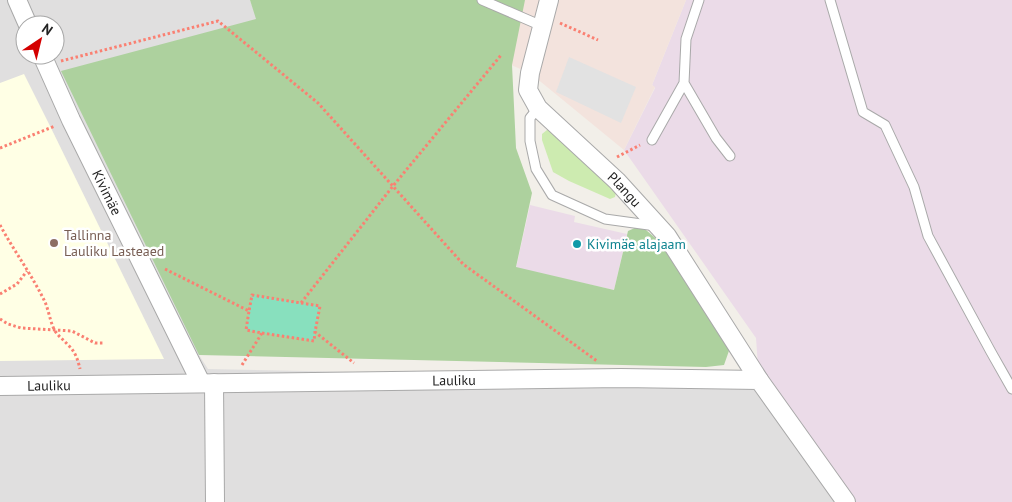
<svg xmlns="http://www.w3.org/2000/svg" width="1012" height="502" font-family="'PT Sans',sans-serif">
<style>
.residential{fill:#e0dfdf;fill-rule:evenodd}
.industrial{fill:#ebdbe8}
.education{fill:#ffffe5}
.military{fill:#f3e3dd}
.grass{fill:#cdebb0}
.forest{fill:#add19e}
.pitch{fill:#88e0be}
.parking{fill:#e2e2e2}
.lines{fill:none;stroke-linecap:round;stroke-linejoin:round}
.lane-casing{stroke:#a9a9a9;stroke-width:11}
.street-casing{stroke:#a9a9a9;stroke-width:20}
.path{stroke:#fa8072;stroke-width:3;stroke-dasharray:2.5 2.5;stroke-linecap:butt}
.lane{stroke:#fff;stroke-width:9}
.street{stroke:#fff;stroke-width:18}
.education-dot{fill:#8d6e63;stroke:#fff;stroke-width:2}
.culture-dot{fill:#0f9aa8;stroke:#fff;stroke-width:2}
.labels{text-anchor:middle;stroke-width:5;stroke-linejoin:round;paint-order:stroke}
.street-label{font-size:14px;fill:#222;stroke:#fff}
.education-label{font-size:14px;fill:#785e54;stroke:#fff;text-anchor:start}
.culture-label{font-size:14px;fill:#0d838f;stroke:#fff;text-anchor:start}
</style>
<rect width="100%" height="100%" fill="#f2efe9"/>
<path class="residential" d="M0,0H250L257,19L199,355L208,369L759,380L846,502H0ZM25,25H55V55H25Z"/>
<path class="industrial" d="M686,0H1012V502H846L759,380L756,338L624,150L655,88L652,85Z
M530,205L575,216L574,222L627,234L614,290L516,268Z"/>
<path class="education" d="M24,74L51,128L164,359L0,361V83Z"/>
<path class="military" d="M376,0H686L652,85L655,87L624,150L530,73L457,42Z"/>
<path class="grass" d="M550,129L616,192L615,197L610,199L569,181L553,172L542,140V134L547,130Z"/>
<path class="forest" d="M250,0H525L512,65L514,106L516,148L532,193L516,267L614,290L628,231L637,227L646,230L660,242L731,345L724,365L706,367L199,355L61,71L256,19Z"/>
<path class="pitch" d="M252,295L320,306L314,341L246,330Z"/>
<path class="parking" d="M569,57L636,87L621,123L556,92Z"/>
<g class="lines">
<defs>
<path id="lane" d="M482,0L542,26
M699,0L686,39L684,83L716,138L730,156
M830,0L863,112L885,125L914,187L928,236L991,352L1012,389
M538,108L530,118V141L536,169L552,195L605,219L656,226
M652,140L684,83"/>
<g id="street">
<path d="M17,0L28,25"/>
<path id="s1" d="M549,0L530,73L528,90L538,108L617,181L667,236L759,380"/>
<path id="s2" d="M42,55L71,120L201,383"/>
<path d="M214,383L215,502"/>
<path id="s3" d="M0,386L621,378L759,380L846,502"/>
</g>
</defs>
<use href="#lane" class="lane-casing"/>
<use href="#street" class="street-casing"/>
<path class="path" d="M560,23L598,40
M61,61L218,21L318,103L463,264L597,361
M0,148L55,126
M617,157L640,145
M0,225C14,251 32,275 45,302C49,311 50,322 55,331C59,337 64,340 68,345C75,351 78,360 80,369
M165,269L249,311L252,295L301,303L393,186L502,54
M0,294L17,284L27,271
M301,303L320,306L315,332L354,363
M0,319L8,324L21,328L72,331L95,343H104
M262,333L314,341L315,332
M242,365L262,333L246,330L249,311"/>
<use href="#lane" class="lane"/>
<use href="#street" class="street"/>
</g>
<circle class="education-dot" cx="54" cy="243" r="5"/>
<circle class="culture-dot" cx="577" cy="244" r="5"/>
<g class="labels">
<g class="street-label">
<text dy="5" stroke="none"><textPath href="#s1" startOffset="232">Plangu</textPath></text>
<text dy="5" stroke="none"><textPath href="#s2" startOffset="152">Kivimäe</textPath></text>
<text dy="5" stroke="none"><textPath href="#s3" startOffset="454">Lauliku</textPath></text>
<text dy="5" stroke="none"><textPath href="#s3" startOffset="49">Lauliku</textPath></text>
</g>
<g class="education-label">
<text x="64" y="240">Tallinna<tspan x="64" dy="16">Lauliku Lasteaed</tspan></text>
</g>
<g class="culture-label">
<text x="587" y="249">Kivimäe alajaam</text>
</g>
</g>
<g transform="translate(40 40) rotate(35)"><circle r="24" fill="#ffffff" stroke="#a7a7a7"/>
<path d="M0-4L9 19L0 12L-9 19Z" fill="#d40000"/>
<text y="-8" font-size="14" font-weight="bold" text-anchor="middle" fill="#222222">N</text>
</g>
</svg>
